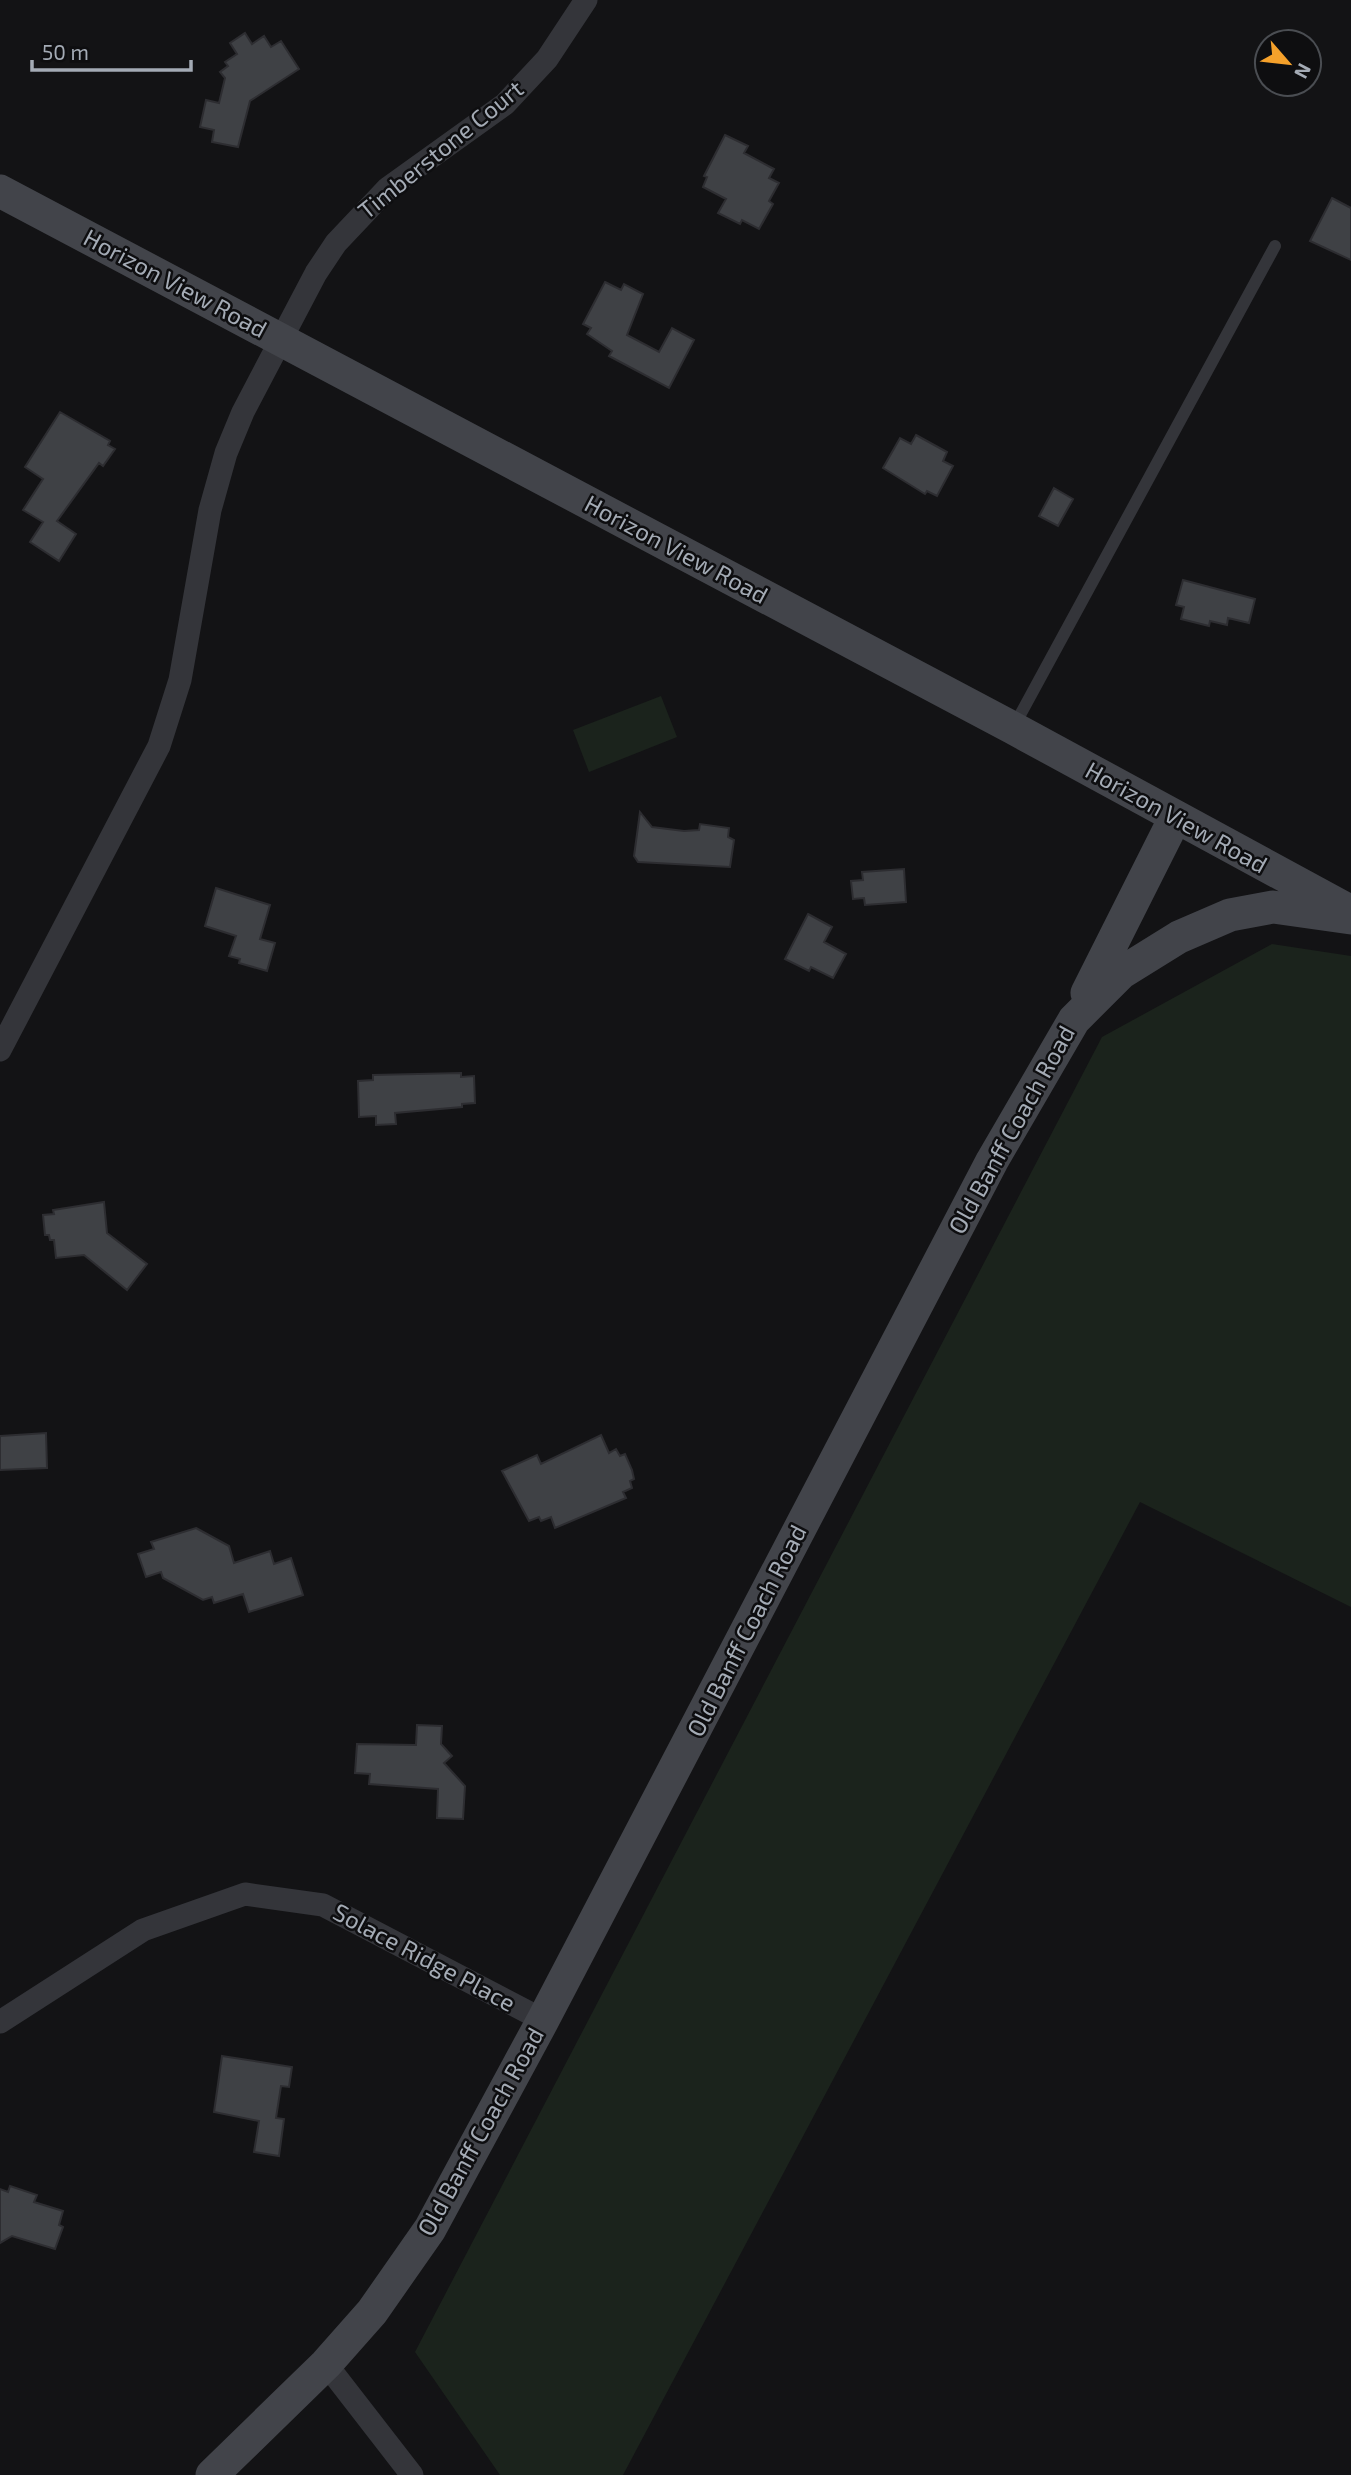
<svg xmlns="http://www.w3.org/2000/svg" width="1351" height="2475" font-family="'Exo 2',sans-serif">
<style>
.green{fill:#1b231c}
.building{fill:#3f4145;stroke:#2d2d31;stroke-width:2}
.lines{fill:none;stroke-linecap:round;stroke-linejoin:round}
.lane{stroke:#34353a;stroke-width:12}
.street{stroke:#34353a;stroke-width:23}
.secondary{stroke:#42444a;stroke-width:33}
.labels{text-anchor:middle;stroke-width:5;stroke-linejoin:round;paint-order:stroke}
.street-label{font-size:24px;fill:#a4abb5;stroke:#0e0e10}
</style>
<rect width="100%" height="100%" fill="#131315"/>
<path class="green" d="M661,696L677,737L589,772L573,730Z
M1272,944L1351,956V1607L1140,1502L623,2475H500L415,2352L1102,1037Z"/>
<path class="building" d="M245,33L252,44L264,36L271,47L281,41L299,69L250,101L238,147L212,142L214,130L200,127L206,100L219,103L225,78L220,72L228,66L225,62L237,54L230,43Z
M725,135L748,146L744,153L774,169L769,178L779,183L769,201L773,204L759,229L742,220L740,224L718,213L726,199L703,187L707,177L704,176Z
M1332,198L1351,208V260L1310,241Z
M605,282L621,290L624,284L643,294L627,335L659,352L672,328L694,340L669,388L609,356L612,351L587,334L591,328L583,324Z
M60,412L110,441L108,445L115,449L103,466L99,463L57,521L76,534L59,561L30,542L43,522L23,510L43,479L25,467Z
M916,435L947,452L943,461L953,466L937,496L927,491L925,494L883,468L900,438L911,444Z
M1054,488L1073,499L1058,526L1039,516Z
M1183,580L1255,599L1249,623L1228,618L1227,625L1210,621L1209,626L1181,619L1184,607L1176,605Z
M640,812L652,827L684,831L699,830L700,824L729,828L728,837L734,840L730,867L638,862L634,856Z
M904,869L906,902L865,905L864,898L853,899L851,881L863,880L862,872Z
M216,888L270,905L260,939L275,943L267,971L239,963L240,959L229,956L236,936L205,926Z
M808,914L832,927L824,942L846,954L833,978L811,967L809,971L785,959Z
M461,1073V1077L474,1076L475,1103L462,1104V1107L395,1113L396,1124L376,1125V1116L359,1117L358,1081L373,1080V1075Z
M104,1202L107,1233L147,1264L127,1290L84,1255L56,1258L54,1240H50L49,1235H45L43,1215L54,1214L53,1210Z
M46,1433L47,1468L0,1470V1436Z
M601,1435L609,1453L616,1449L620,1456L625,1454L632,1470L634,1479L630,1481L632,1488L623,1492L626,1498L555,1528L551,1517L541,1521L539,1517L529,1521L502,1471L537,1455L541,1464Z
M196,1528L229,1546L234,1563L270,1551L274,1564L291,1558L303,1595L249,1612L243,1594L214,1603L212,1597L203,1600L163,1578L161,1572L146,1577L138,1554L154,1549L151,1542Z
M417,1725L442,1726L441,1744L452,1756L444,1763L465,1786L463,1819L437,1818L438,1789L369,1784L370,1774L355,1773L357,1744L416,1745Z
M222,2056L292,2067L289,2087L281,2086L276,2118L284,2119L279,2156L254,2152L259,2121L214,2112Z
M10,2186L37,2195L34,2202L63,2211L59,2225L63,2227L55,2249L12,2236L0,2243V2189L8,2192Z"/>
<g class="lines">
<path class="lane" d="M1013,728L1275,246"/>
<path class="street" d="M0,1050L159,746L180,680L210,510L226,453L243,412L316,273L336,243L388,188L505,104L547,59L586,0
M0,2022L143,1930L245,1894L323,1905L543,2020
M326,2364L412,2475"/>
<path class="secondary" d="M0,191L1013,728L1344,908
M1087,993L1175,818
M212,2475L326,2364L372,2312L430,2229L543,2020L992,1161L1074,1020L1121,973L1179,937L1230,915L1273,907L1351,918"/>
</g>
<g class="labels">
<g class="street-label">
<text transform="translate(441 150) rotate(-39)" y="8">Timberstone Court</text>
<text transform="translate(175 284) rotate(28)" y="8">Horizon View Road</text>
<text transform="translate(676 550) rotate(28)" y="8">Horizon View Road</text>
<text transform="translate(1176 818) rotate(29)" y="8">Horizon View Road</text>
<text transform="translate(1012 1130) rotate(-61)" y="8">Old Banff Coach Road</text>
<text transform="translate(747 1631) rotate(-63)" y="8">Old Banff Coach Road</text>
<text transform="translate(424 1958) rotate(28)" y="8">Solace Ridge Place</text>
<text transform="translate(481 2132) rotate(-61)" y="8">Old Banff Coach Road</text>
</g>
</g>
<g transform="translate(1288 63) rotate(118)"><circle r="33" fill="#0e0e10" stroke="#4a4d52" stroke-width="2"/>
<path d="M0-5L12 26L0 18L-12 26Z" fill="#f5a12b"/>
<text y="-10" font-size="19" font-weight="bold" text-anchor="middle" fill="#a4abb5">N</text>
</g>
<path d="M32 60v10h159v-10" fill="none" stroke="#a4abb5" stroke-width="3.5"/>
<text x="42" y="60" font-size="21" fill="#a4abb5" stroke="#0e0e10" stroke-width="5" paint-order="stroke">50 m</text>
</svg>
